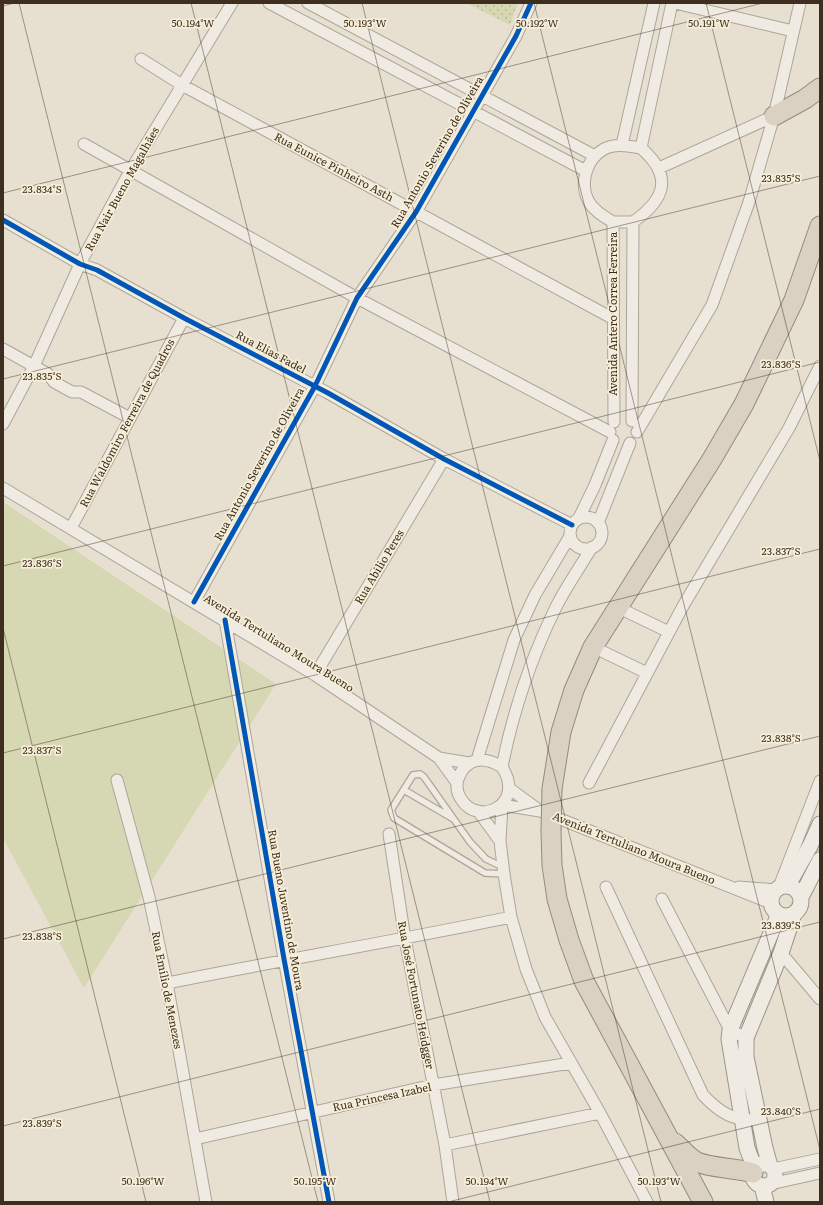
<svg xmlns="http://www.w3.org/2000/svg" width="823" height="1205" font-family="Literata,serif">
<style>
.park{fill:url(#park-dots)}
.pitch{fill:#d6d7b3}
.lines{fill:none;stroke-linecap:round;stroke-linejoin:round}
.lane-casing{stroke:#ada599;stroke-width:8}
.street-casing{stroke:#ada599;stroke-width:13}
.secondary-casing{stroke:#9c958a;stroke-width:17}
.highway-casing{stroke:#928b80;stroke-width:21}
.lane{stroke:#efebe3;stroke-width:5.5}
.street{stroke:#efebe3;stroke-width:11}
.secondary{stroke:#efebe3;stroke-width:15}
.highway{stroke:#dad1c2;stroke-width:19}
.highway-bridge-casing{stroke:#928b80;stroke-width:21;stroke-linecap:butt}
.highway-bridge{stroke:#dad1c2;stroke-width:19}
.cycleway-casing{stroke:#f7eed8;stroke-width:8}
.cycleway{stroke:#0057b8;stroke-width:5}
.ticks{fill:none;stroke:#3d2e20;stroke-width:1;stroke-opacity:0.45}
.labels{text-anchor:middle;stroke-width:3.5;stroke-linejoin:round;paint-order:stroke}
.street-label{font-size:11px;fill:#3d2e20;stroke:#f7eed8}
.ticks-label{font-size:10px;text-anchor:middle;fill:#3d2e20;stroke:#f7eed8;stroke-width:3.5;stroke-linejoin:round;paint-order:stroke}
</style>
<defs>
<pattern id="park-dots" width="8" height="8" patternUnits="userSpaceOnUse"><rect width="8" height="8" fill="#d6d7b3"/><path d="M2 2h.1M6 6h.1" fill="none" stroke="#b9b99a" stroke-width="1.8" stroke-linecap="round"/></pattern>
</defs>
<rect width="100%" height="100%" fill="#e7e0d1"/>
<path class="park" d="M466,3H518L510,25Z
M820,837V856L743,1025L738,1022Z"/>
<path class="pitch" d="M3,502L276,684L84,988L3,838Z"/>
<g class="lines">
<defs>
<path id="lane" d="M404,790L452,818
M503,867L486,859L470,842L424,777L420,774L413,775L391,810L394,818L485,873L504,874"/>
<path id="street" d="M269,3L586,171
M308,3L595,156
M675,3L793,31
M141,59L182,85L612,318
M84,144L357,298L610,432
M622,145L654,3
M641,148L672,3
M659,168L774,116
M3,220L80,264L97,270L184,318L328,393L444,459L572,525
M613,222L614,422
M613,222C604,217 594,211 589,202C579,184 586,159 604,149C615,143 629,146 641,148
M613,222H633
M633,222C666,199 673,176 641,148
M3,349L48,374L54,382L72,392H81L130,418
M632,421L633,222
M3,424L34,366L80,264L130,171L232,3
M637,432L712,305L749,202L774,116L800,3
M3,488L315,675L439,758L457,783
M570 533a16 16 0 1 1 32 0a16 16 0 1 1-32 0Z
M579,518L595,485L613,440
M598,523L630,443
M71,528L184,318
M194,602L315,386L357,298L416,212L516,36L531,3
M617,607L669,632
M225,620L284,959L329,1202
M593,647L647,673
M315,675L444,459
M439,758L469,763
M477,760L514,640L535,595L570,536
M502,767C484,756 466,757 458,779C456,786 457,793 461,799C479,828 526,804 502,767C513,711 531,658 556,607C566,587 580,567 592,547
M117,780L149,897L167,983L206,1202
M589,783L683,606L789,428L820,366
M510,789L540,811L771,903
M478,811L500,841
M540,811L502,805L500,841L504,874L511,917L526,969L545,1017L600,1113L647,1202
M389,834L405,939L445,1145L453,1202
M606,887L703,1095C721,1114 734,1121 759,1120
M739,887L776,890
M779,887L820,781
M662,899L730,1030L746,1038
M781,953L820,999
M167,983C281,960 397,941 511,917
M195,1139L433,1085L571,1063
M445,1145L600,1113
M773,1169L820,1159
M770,1184L820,1173"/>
<path id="secondary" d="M788,885L810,846L820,824
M771 901a15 15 0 1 1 30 0a15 15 0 1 1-30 0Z
M801,897L820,860
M753 1175a11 11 0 1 1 22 0a11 11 0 1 1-22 0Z
M770,1166L765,1148L746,1057V1038L781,953L794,914
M755,1169L747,1148L729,1039L730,1030L779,914
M762,1186L766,1202"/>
<path id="highway" d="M774,116L805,99L820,88
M552,789L561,732L574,690L593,647L712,459L744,404L794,300L820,226
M551,831L552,865L557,899L569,940L584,981L703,1202
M675,1143C682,1149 689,1158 697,1162C711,1168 737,1168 753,1173"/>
</defs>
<use href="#lane" class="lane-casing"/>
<use href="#street" class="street-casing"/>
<use href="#secondary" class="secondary-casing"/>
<use href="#highway" class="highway-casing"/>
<use href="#lane" class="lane"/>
<use href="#street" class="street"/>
<use href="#secondary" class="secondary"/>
<use href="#highway" class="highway"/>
<defs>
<path id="highway-bridge" d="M551,831L552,789"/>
</defs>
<use href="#highway-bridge" class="highway-bridge-casing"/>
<use href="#highway-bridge" class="highway-bridge"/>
<defs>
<path id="cycleway" d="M3,220L80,264L97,270L184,318L328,393L444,459L572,525
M194,602L315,386L357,298L416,212L516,36L531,3
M225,620L284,959L329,1202"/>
</defs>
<use href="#cycleway" class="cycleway-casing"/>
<use href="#cycleway" class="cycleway"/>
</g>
<path class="ticks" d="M19,3L318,1202M191,3L490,1202M362,3L661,1202M534,3L820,1150M706,3L820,461M3,6L14,3M3,193L763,3M3,379L820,176M3,566L820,362M3,628L146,1202M3,753L820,549M3,939L820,736M3,1126L820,922M448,1202L820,1109"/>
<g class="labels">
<g class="street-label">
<text transform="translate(437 152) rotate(-60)" y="4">Rua Antonio Severino de Oliveira</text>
<text transform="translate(334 167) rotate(28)" y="4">Rua Eunice Pinheiro Asth</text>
<text transform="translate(122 189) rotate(-61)" y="4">Rua Nair Bueno Magalhães</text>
<text transform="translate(613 314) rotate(-90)" y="4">Avenida Antero Correa Ferreira</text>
<text transform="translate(271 352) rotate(28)" y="4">Rua Elias Fadel</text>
<text transform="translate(127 423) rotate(-62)" y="4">Rua Waldomiro Ferreira de Quadros</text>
<text transform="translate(259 464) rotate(-61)" y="4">Rua Antonio Severino de Oliveira</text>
<text transform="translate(379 567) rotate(-59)" y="4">Rua Abilio Peres</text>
<text transform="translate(279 643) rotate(32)" y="4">Avenida Tertuliano Moura Bueno</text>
<text transform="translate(634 848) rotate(22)" y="4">Avenida Tertuliano Moura Bueno</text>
<text transform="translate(286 910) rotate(80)" y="4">Rua Bueno Juventino de Moura</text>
<text transform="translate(167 990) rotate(79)" y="4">Rua Emílio de Menezes</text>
<text transform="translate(416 995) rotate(79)" y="4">Rua José Fortunato Heidgger</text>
<text transform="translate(382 1097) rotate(-12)" y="4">Rua Princesa Izabel</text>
</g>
</g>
<g class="ticks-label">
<text x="537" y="27">50.192°W</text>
<text x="193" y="27">50.194°W</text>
<text x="365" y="27">50.193°W</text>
<text x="709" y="27">50.191°W</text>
<text x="781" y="182">23.835°S</text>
<text x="42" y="193">23.834°S</text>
<text x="781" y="368">23.836°S</text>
<text x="42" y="380">23.835°S</text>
<text x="781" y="555">23.837°S</text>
<text x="42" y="567">23.836°S</text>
<text x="781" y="742">23.838°S</text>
<text x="42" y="754">23.837°S</text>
<text x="781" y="929">23.839°S</text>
<text x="42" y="940">23.838°S</text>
<text x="781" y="1115">23.840°S</text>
<text x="42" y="1127">23.839°S</text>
<text x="143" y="1185">50.196°W</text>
<text x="315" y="1185">50.195°W</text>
<text x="487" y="1185">50.194°W</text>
<text x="659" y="1185">50.193°W</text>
</g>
<rect width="823" height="1205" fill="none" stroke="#3d2e20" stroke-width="8"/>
</svg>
